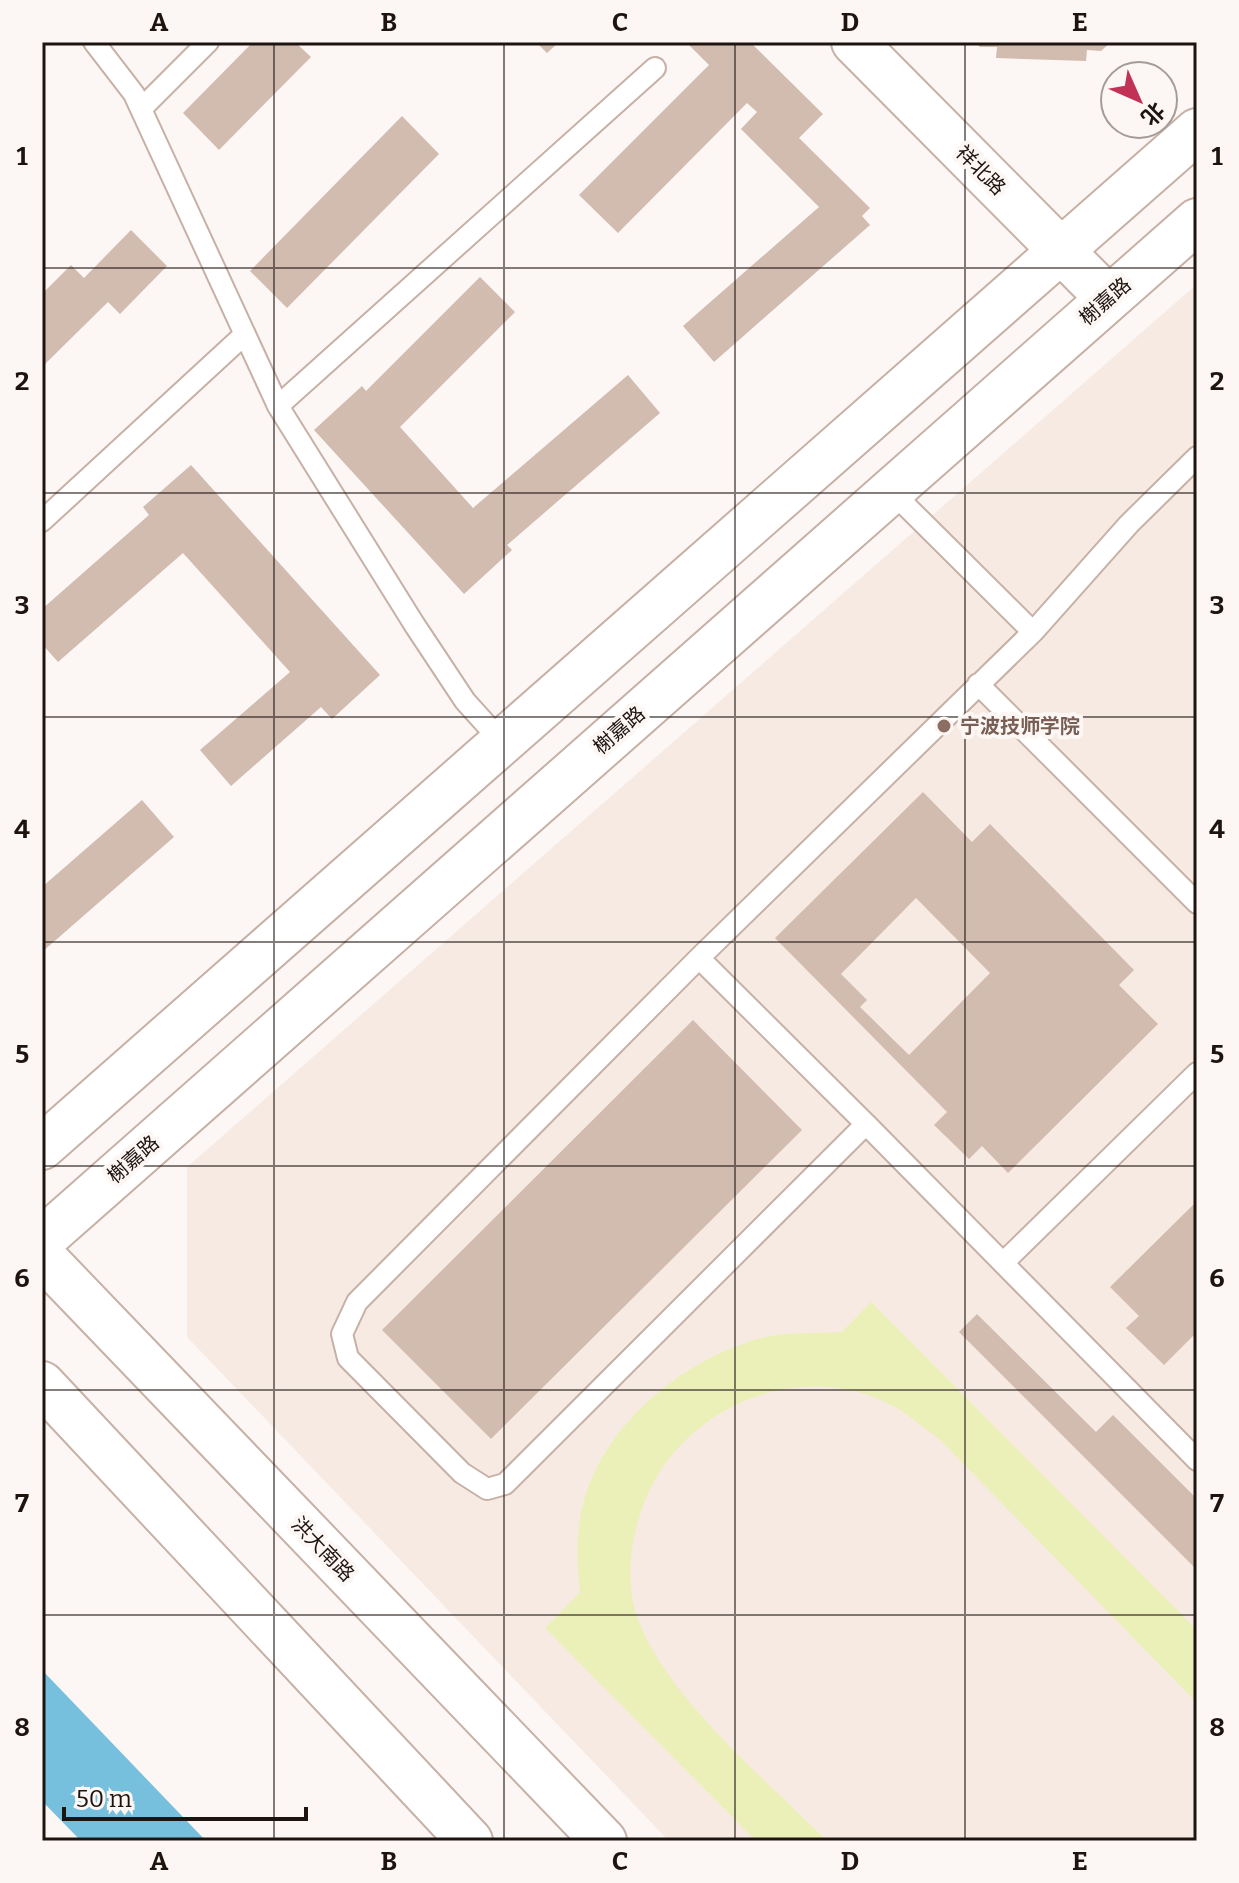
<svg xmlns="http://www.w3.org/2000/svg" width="1239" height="1883" font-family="Bitter,'Noto Sans SC',serif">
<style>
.built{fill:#f7eae3}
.green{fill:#ebf0b9}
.water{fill:#76c0de}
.building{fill:#d2bbaf;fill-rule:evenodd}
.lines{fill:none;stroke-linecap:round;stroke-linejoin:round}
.lane-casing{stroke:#c7b0a5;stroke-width:24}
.secondary-casing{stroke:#c7b0a5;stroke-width:48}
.lane{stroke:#fff;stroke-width:20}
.secondary{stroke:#fff;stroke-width:44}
.grid{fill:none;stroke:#1d1410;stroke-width:2;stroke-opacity:0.55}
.education-dot{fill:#8d6e63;stroke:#fcf7f4;stroke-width:3}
.labels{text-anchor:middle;stroke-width:8;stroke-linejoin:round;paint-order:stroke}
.street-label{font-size:20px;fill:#1d1410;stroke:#fcf7f4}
.education-label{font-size:20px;font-weight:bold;fill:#785e54;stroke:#fcf7f4;text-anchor:start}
.neatline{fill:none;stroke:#1d1410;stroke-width:3}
.grid-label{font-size:26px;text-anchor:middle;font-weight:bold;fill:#1d1410}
</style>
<rect width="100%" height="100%" fill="#fcf7f4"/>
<path class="built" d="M1197,284V1841H669L187,1337V1167Z"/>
<path class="green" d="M871,1302L1197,1630V1703L939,1439C924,1428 910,1416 895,1407C799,1354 676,1409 642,1509C631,1541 626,1577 635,1610C659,1692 767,1780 827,1841H756L545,1628L580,1592C577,1568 576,1542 580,1519C594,1432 677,1363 757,1339C783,1331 815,1334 842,1332Z"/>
<path class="water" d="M42,1670L206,1841H81L42,1801Z"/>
<path class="building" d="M253,42H295L311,57L219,150L183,113Z
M536,42H559L547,53Z
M686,42H750L823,114L799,138L870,208L862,216L870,225L714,362L683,326L819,207L741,129L757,112L747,103L618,233L579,195L709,65Z
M975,42H1111L1101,51L1087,50L1086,61L996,58L997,47H980Z
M402,116L439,154L287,308L250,271Z
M131,230L167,266L120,314L108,302L42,367V294L71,265L84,278Z
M480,277L515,312L400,427L473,508L628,375L660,413L507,545L512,550L464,594L314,430L362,386L366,391Z
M191,465L380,675L332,719L321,707L231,786L200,750L290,672L183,553L58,662L42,644V609L149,515L143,507Z
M923,792L972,842L990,824L1134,970L1119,985L1158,1024L1008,1173L982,1146L969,1159L934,1125L947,1112L775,938ZM916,898L990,973L909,1055L860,1007L867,1000L841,974Z
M142,800L174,837L42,952V887Z
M693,1020L802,1130L491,1439L382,1330Z
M1197,1201V1332L1164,1365L1126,1328L1139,1316L1110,1287Z
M977,1314L1096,1432L1113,1415L1197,1499V1570L959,1332Z"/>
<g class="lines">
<defs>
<path id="lane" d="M94,42L134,94L278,406L414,624L465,701L502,742
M141,109L208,42
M278,406L655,68
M1197,457L1129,524L1033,632L699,958L357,1302L342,1334L348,1358L462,1473L487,1489L505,1484L866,1124L1197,1460
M890,490L1033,632
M42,521L244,335
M978,684L1197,903
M699,958L866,1124
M1003,1263L1197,1073"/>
<path id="secondary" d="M854,42L1108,298
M42,1147L1197,131
M42,1240L1197,221
M42,1256L604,1841
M42,1384L470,1841"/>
</defs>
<use href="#lane" class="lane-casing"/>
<use href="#secondary" class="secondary-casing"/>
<use href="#lane" class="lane"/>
<use href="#secondary" class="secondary"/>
</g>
<path class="grid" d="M274,42V1841M504,42V1841M735,42V1841M965,42V1841M42,268H1197M42,493H1197M42,717H1197M42,942H1197M42,1166H1197M42,1390H1197M42,1615H1197"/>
<circle class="education-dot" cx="944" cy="726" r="8"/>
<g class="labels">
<g class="street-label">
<text transform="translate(981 170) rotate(45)" y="7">祥北路</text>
<text transform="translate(1105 301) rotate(-41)" y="7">榭嘉路</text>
<text transform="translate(619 730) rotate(-41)" y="7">榭嘉路</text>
<text transform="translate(133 1159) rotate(-41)" y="7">榭嘉路</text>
<text transform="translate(323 1549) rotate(46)" y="7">洪大南路</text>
</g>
<g class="education-label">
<text x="960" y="733">宁波技师学院</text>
</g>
</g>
<rect width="1239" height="1883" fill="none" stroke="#fcf7f4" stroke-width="88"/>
<g transform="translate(1139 100) rotate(135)"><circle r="38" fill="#fcf7f4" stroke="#a39c99" stroke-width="2"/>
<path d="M0-6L14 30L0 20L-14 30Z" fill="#c13256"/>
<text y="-12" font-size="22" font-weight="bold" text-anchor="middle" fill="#1d1410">北</text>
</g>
<path d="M64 1807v12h242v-12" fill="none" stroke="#1d1410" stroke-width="4"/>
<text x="76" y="1807" font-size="24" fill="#1d1410" stroke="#fcf7f4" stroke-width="6" paint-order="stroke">50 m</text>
<rect x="44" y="44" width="1151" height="1795" class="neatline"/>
<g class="grid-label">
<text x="159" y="31">A</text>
<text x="389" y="31">B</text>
<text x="620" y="31">C</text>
<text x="850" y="31">D</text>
<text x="1080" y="31">E</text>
<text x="22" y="165">1</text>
<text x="1217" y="165">1</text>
<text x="22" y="390">2</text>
<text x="1217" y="390">2</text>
<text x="22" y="614">3</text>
<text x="1217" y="614">3</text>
<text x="22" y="838">4</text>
<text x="1217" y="838">4</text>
<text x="22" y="1063">5</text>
<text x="1217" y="1063">5</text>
<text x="22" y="1287">6</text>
<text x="1217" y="1287">6</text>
<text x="22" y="1512">7</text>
<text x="1217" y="1512">7</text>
<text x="22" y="1736">8</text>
<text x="1217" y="1736">8</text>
<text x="159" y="1870">A</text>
<text x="389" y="1870">B</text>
<text x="620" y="1870">C</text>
<text x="850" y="1870">D</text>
<text x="1080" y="1870">E</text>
</g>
</svg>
